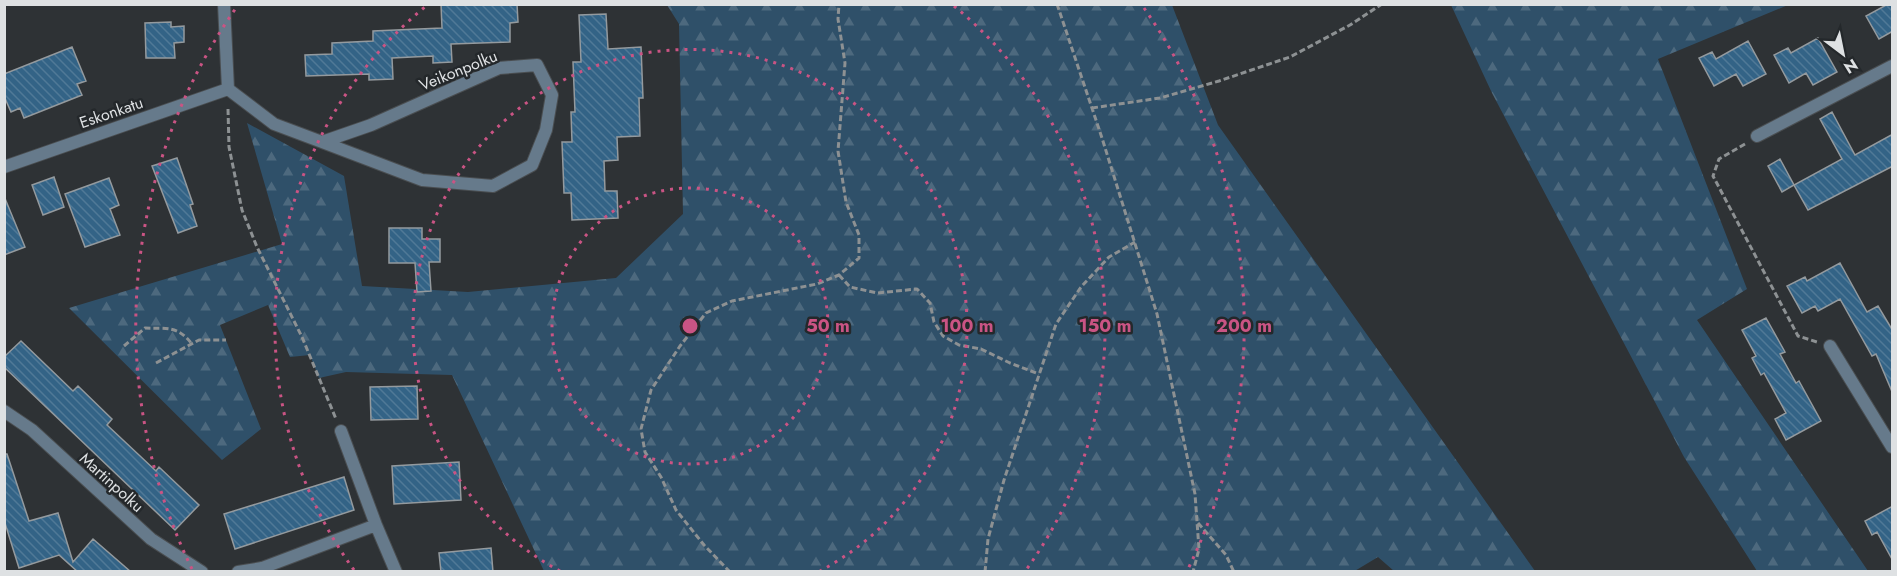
<svg xmlns="http://www.w3.org/2000/svg" width="1897" height="576" font-family="Jost,sans-serif">
<style>
.forest{fill:url(#forest-firs)}
.building{fill:url(#building-back-hatch);stroke:#949a9e;stroke-width:1.5}
.lines{fill:none;stroke-linecap:round;stroke-linejoin:round}
.minor-casing{stroke:#4a4e51;stroke-width:14}
.path{stroke:#8d9193;stroke-width:3;stroke-dasharray:6 3;stroke-linecap:butt}
.minor{stroke:#667a8b;stroke-width:12}
.ring{fill:none;stroke:#ca5484;stroke-width:3;stroke-dasharray:3 6}
.labels{text-anchor:middle;stroke-width:5;stroke-linejoin:round;paint-order:stroke}
.street-label{font-size:16px;fill:#dee1e3;stroke:#24282b}
.centre{fill:#ca5484;stroke:#24282b;stroke-width:3}
.ring-label{font-size:18px;text-anchor:middle;font-weight:bold;fill:#ca5484;stroke:#24282b;stroke-width:5;stroke-linejoin:round;paint-order:stroke}
</style>
<defs>
<pattern id="forest-firs" width="22" height="20" patternUnits="userSpaceOnUse" patternTransform="scale(1.5)"><rect width="22" height="20" fill="#2f5069"/><path d="M5 1l3.5 6h-7zM16 11l3.5 6h-7z" fill="#4d697e"/></pattern>
<pattern id="building-back-hatch" width="6" height="6" patternUnits="userSpaceOnUse" patternTransform="scale(1.5)"><rect width="6" height="6" fill="#336386"/><path d="M-1 5l2 2M0 0l6 6M5-1l2 2" fill="none" stroke="#507997"/></pattern>
</defs>
<rect width="100%" height="100%" fill="#2e3235"/>
<path class="forest" d="M667,5H1172L1218,125L1535,571H1394L1378,557L1353,572L544,571L452,375L346,372L319,378L310,355L290,357L268,305L220,325L261,429L222,460L69,308L282,244L247,123L344,176L362,286L468,292L616,278L683,214L679,24Z
M1451,5H1788L1658,59L1747,289L1697,320L1868,571H1757L1684,457L1492,93Z"/>
<path class="building" d="M441,4H517L518,22L510,23V42L451,44L452,62L433,63V56L392,58L393,79L369,80V74L306,76L305,55L332,54V43L373,41V31L442,28Z
M1888,4H1893V31L1879,39L1866,16Z
M606,14L608,49L641,47L643,98H639L640,136L617,137L618,160L604,161L605,191H617L618,218L572,220L571,193H564L562,142H572L571,112H575L573,62H581L579,15Z
M171,22V27L184,26V42L174,43L175,58H146L145,23Z
M1818,38L1837,72L1813,85L1806,73L1789,83L1774,55L1788,48L1791,53Z
M1748,41L1766,74L1743,86L1736,74L1714,86L1699,58L1712,52L1716,59Z
M72,47L86,81L77,84L82,95L24,118L20,108L11,112L4,96V74Z
M1832,112L1855,155L1893,134V166L1808,210L1794,185L1842,159L1820,119Z
M177,158L193,204L190,205L197,226L178,233L152,166Z
M1780,159L1794,185L1782,192L1768,166Z
M54,177L64,207L43,215L32,185Z
M109,178L119,205L110,209L120,235L85,247L65,194Z
M4,196L25,247L4,255Z
M389,228H422V239H440V262H429L431,291L417,292L415,263H389Z
M1840,263L1867,312L1878,306L1893,331V394L1876,354L1872,356L1840,299L1818,311L1815,306L1802,313L1787,286L1805,277L1807,281Z
M1766,318L1785,352L1780,354L1796,383L1799,381L1821,421L1786,440L1775,419L1786,413L1764,373L1761,375L1752,358L1756,356L1742,330Z
M21,341L73,391L78,386L112,419L107,425L156,471L159,467L199,505L175,530L4,367V357Z
M417,386L418,419L371,420L370,387Z
M4,454H7L29,521L58,513L73,562L93,539L131,572H78L59,555L19,568L4,520Z
M459,462L461,500L394,504L392,466Z
M344,477L354,510L235,549L224,514Z
M1893,506V561L1877,532L1872,535L1865,521Z
M491,548L493,572H441L439,553Z"/>
<g class="lines">
<defs>
<path id="minor" d="M224,4L228,89
M228,89L274,124L322,142L371,125L499,68L537,65L552,95L546,130L532,165L493,186L422,180L322,142
M1757,136L1892,66
M4,167L228,89
M1830,346L1892,447
M4,411L32,430L151,539L202,572
M341,431L376,525L396,572
M238,572L262,568L376,525"/>
</defs>
<use href="#minor" class="minor-casing"/>
<path class="path" d="M1057,4L1102,138L1157,314L1195,494L1199,549L1193,572
M1092,108L1160,98L1219,81L1290,57L1350,25L1382,4
M228,109L229,147L242,210L257,247L302,337L336,419
M1745,144L1719,159L1713,176L1798,336L1817,342
M839,275L850,287L877,293L917,289L930,303L934,322L943,336L959,345L981,349L1010,363L1039,374
M124,346L145,328C167,329 177,325 192,344
M156,363L199,340H226
M1198,523L1226,555L1234,572
M730,572L704,545L676,510L661,477L645,452L641,429L651,390L680,346L706,313L732,301L817,284L839,275L859,258V235L846,202L838,151L845,63L838,19L839,4
M985,572L988,539L1004,480L1056,324L1081,287L1109,257L1135,242"/>
<use href="#minor" class="minor"/>
</g>
<g class="ring">
<circle cx="690" cy="326" r="138"/>
<path d="M560 571A277 277 0 1 1 820 571"/>
<path d="M354 570A415 415 0 0 1 426 6M954 6A415 415 0 0 1 1026 570"/>
<path d="M192 569A554 554 0 0 1 236 8M1144 8A554 554 0 0 1 1188 569"/>
</g>
<g class="labels">
<g class="street-label">
<text transform="translate(458 70) rotate(-22)" y="6">Veikonpolku</text>
<text transform="translate(111 112) rotate(-19)" y="6">Eskonkatu</text>
<text transform="translate(112 482) rotate(42)" y="6">Martinpolku</text>
</g>
</g>
<circle cx="690" cy="326" r="9" class="centre"/>
<g class="ring-label">
<text x="828" y="332">50 m</text>
<text x="967" y="332">100 m</text>
<text x="1105" y="332">150 m</text>
<text x="1244" y="332">200 m</text>
</g>
<rect width="1897" height="576" fill="none" stroke="#dee1e3" stroke-width="12"/>
<g transform="translate(1843 54) rotate(148)" stroke="#24282b" stroke-width="4.5" paint-order="stroke">
<path d="M0-4.5L10 22L0 15L-10 22Z" fill="#dee1e3"/>
<text y="-9" font-size="16" font-weight="bold" text-anchor="middle" fill="#dee1e3">N</text>
</g>
</svg>
